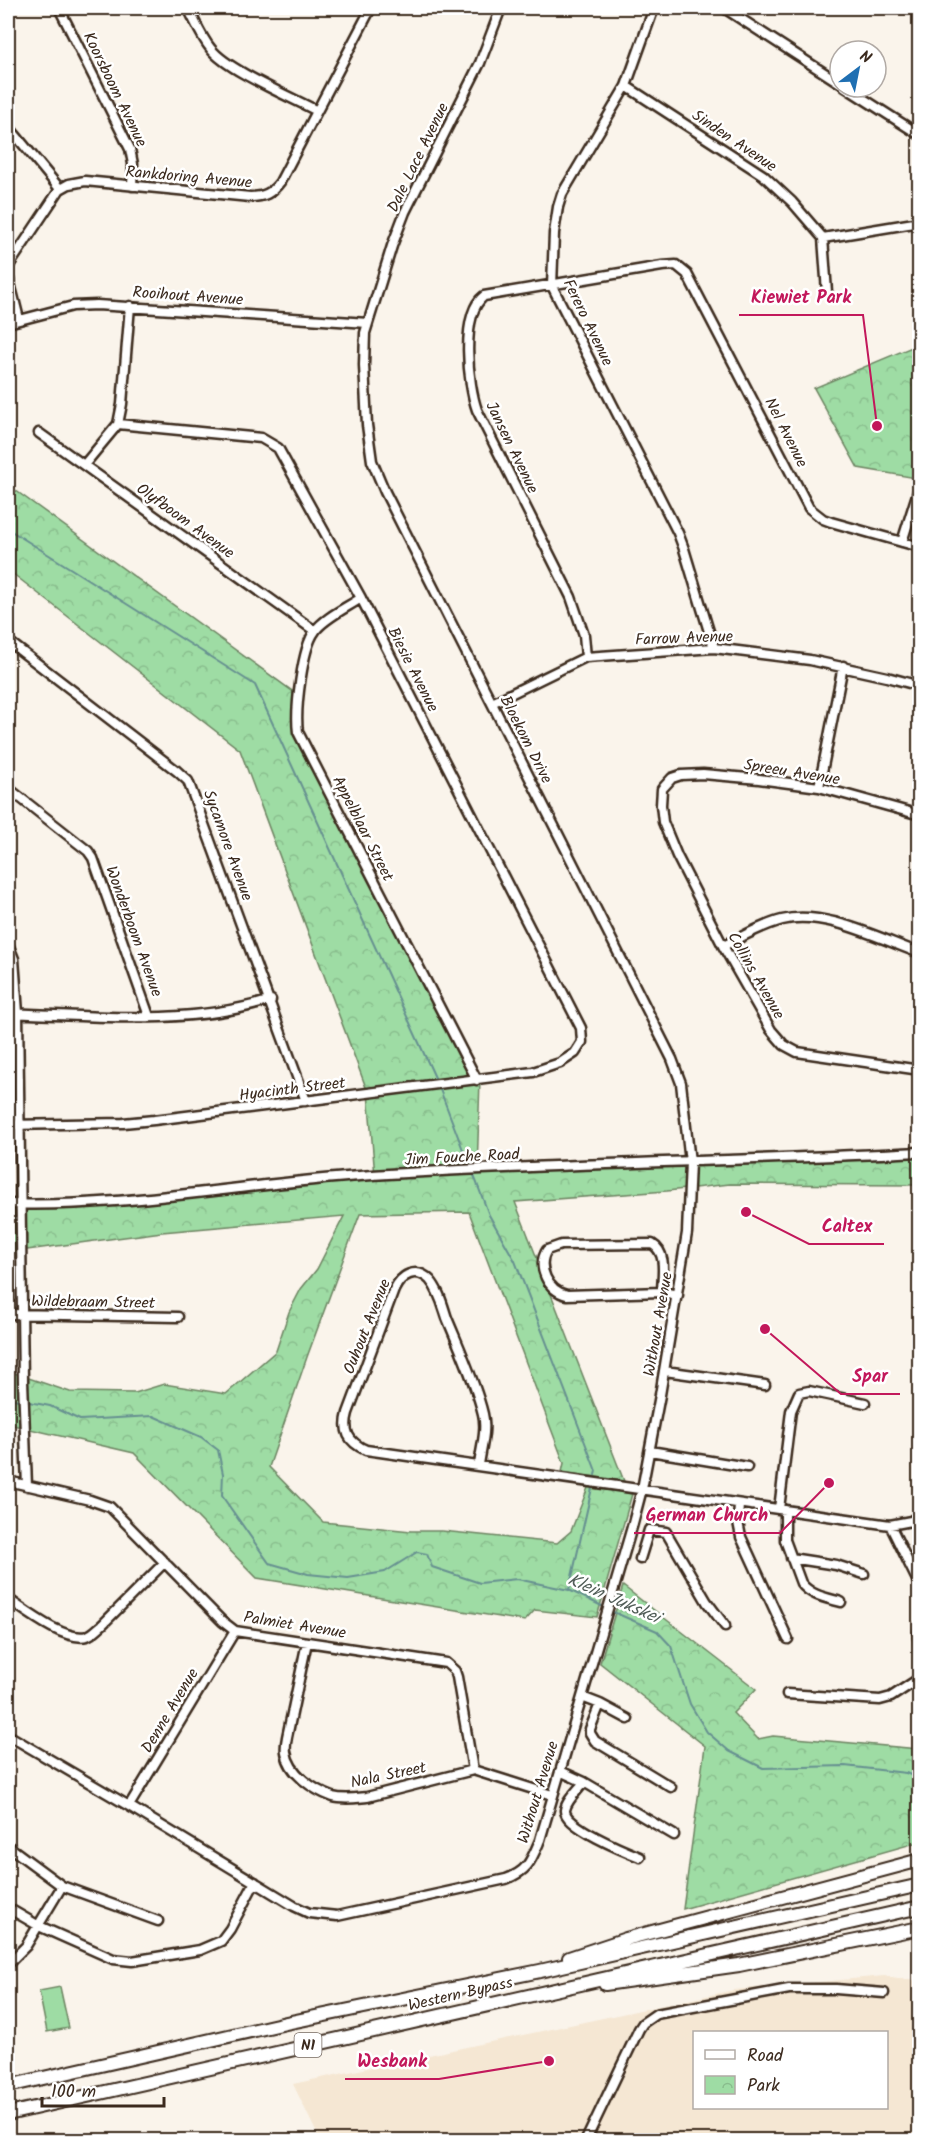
<svg xmlns="http://www.w3.org/2000/svg" width="927" height="2148" font-family="Kalam,sans-serif">
<style>
.built{fill:#f5e7d3;fill-rule:evenodd}
.park{fill:url(#park-crowns);stroke:#6c8361;stroke-width:1.5}
.garden{fill:#9edca4;stroke:#6c8361;stroke-width:1.5}
.lines{fill:none;stroke-linecap:round;stroke-linejoin:round}
.stream{stroke:#669090;stroke-width:2}
.minor-casing{stroke:#3b2a1e;stroke-width:13}
.highway-casing{stroke:#3b2a1e;stroke-width:16}
.minor{stroke:#fff;stroke-width:8}
.highway{stroke:#fff;stroke-width:12}
.labels{text-anchor:middle;stroke-width:5;stroke-linejoin:round;paint-order:stroke}
.shield{fill:#fff;stroke:#766a62;stroke-width:1.5}
.shield-label{font-size:15px;font-weight:bold;fill:#3b2a1e}
.street-label{font-size:16px;fill:#3b2a1e;stroke:#fff}
.water-label{font-size:18px;font-style:italic;fill:#515d57;stroke:#fff}
.leader{fill:none;stroke:#c2185b;stroke-width:2}
.callout-dot{fill:#c2185b;stroke:#fff;stroke-width:2}
.callout-label{font-size:18px;text-anchor:middle;font-weight:bold;fill:#c2185b;stroke:#fff;stroke-width:5;stroke-linejoin:round;paint-order:stroke}
</style>
<defs>
<pattern id="park-crowns" width="20" height="18" patternUnits="userSpaceOnUse" patternTransform="scale(1.5)"><rect width="20" height="18" fill="#9edca4"/><path d="M2 6a3 3 0 1 1 6 0M12 15a3 3 0 1 1 6 0" fill="none" stroke="#89bd8d"/></pattern>
</defs>
<rect width="100%" height="100%" fill="#faf4eb"/>
<filter id="ink" filterUnits="userSpaceOnUse"><feTurbulence type="fractalNoise" baseFrequency=".0167" numOctaves="2"/><feDisplacementMap in="SourceGraphic" scale="12" xChannelSelector="R" yChannelSelector="G"/><feConvolveMatrix kernelMatrix="1 2 1 2 8 2 1 2 1" color-interpolation-filters="sRGB"/></filter>
<g filter="url(#ink)">
<path class="built" d="M884,1976L919,1981V2140H320L293,2084L734,1990ZM694,2032H886V2108H694Z"/>
<path class="park" d="M919,344L920,465L916,478L858,468L814,388Z
M8,485L299,696L301,731L480,1080L477,1170L919,1152V1185L730,1184L667,1191L515,1202L624,1481L562,1472L564,1463L469,1212L360,1214L307,1357L269,1467L323,1522L411,1531H442L557,1543L571,1531L589,1485L632,1494L597,1617L535,1610L525,1621L257,1578L134,1453L8,1424V1371L70,1392L135,1393L164,1384L226,1394L276,1351L289,1312L301,1289L317,1269L344,1216L162,1232L12,1252H8V1204H70L375,1176L368,1093L240,750L8,570Z
M623,1586L756,1689L733,1713L758,1739L773,1736L919,1749V1842L683,1909L705,1746L600,1663Z"/>
<path class="garden" d="M60,1987L69,2028L47,2032L39,1991Z"/>
<g class="lines">
<path class="stream" d="M8,529L255,685L437,1082
M439,1087L470,1168
M473,1173L489,1215L515,1261L596,1471L595,1475
M8,1398L50,1406L80,1420L153,1416L201,1437L218,1450L223,1474L222,1496L269,1563L308,1574L348,1578L385,1572L417,1552L427,1554L432,1567L480,1583L517,1579L569,1590L606,1608
M569,1590L592,1488
M611,1611L657,1631L671,1646L690,1704L707,1732L729,1751L763,1768L845,1766L906,1773L920,1779"/>
<defs>
<path id="minor" d="M59,8L130,149L133,164L132,186
M188,8C195,21 201,37 211,49C227,70 291,97 317,111
M654,8L626,86L562,194L558,207L554,233L552,286L678,533L684,549L714,648
M724,8L840,83
M626,86L763,175L792,202L823,238
M845,87L920,135
M8,126L60,189
M823,238L920,222
M823,238L827,292
M8,267L60,189L69,184L85,181L250,197C264,197 272,193 280,182L371,8
M8,275L19,319
M8,323L73,306L97,305L368,323
M39,433L315,631
M84,465L118,424L122,404L130,306
M902,542L920,485
M361,598C348,607 324,618 315,631C302,648 295,710 298,732L477,1080
M8,641L177,771L188,781L306,1101
M586,657L584,635L571,597L477,410C468,385 460,314 484,296L662,266L676,265L687,274L809,508L823,519L831,522L920,547
M492,703L586,657L714,648L810,660L887,677L920,686
M819,787L843,666
M8,788L88,851L93,858L149,1016
M920,815L819,787L759,779L703,774L681,775L672,778L662,789L661,805L663,822L677,856L723,946L771,1030L784,1045L797,1052L920,1070
M8,944L14,959L18,1013L23,1381L27,1486
M723,946C742,937 762,925 782,920C824,909 880,939 920,953
M8,1013C93,1016 189,1026 271,1000
M8,1125L123,1123L154,1120L533,1072L560,1063L575,1053L582,1042L581,1028L361,598L278,448L261,438L118,424
M8,1204C125,1208 242,1184 360,1176C546,1163 733,1162 920,1152
M662,1292C662,1277 668,1253 652,1244L561,1245L547,1250C536,1267 548,1291 567,1295L662,1292L678,1295
M8,1314L178,1317
M665,1371L765,1385
M650,1451L747,1467
M479,1465C481,1449 487,1430 483,1414C476,1384 459,1347 447,1318C443,1306 439,1290 430,1280C416,1266 401,1275 394,1290L348,1413C343,1431 348,1442 366,1450L890,1525L911,1521L920,1515
M8,1481L90,1500L110,1507L222,1621L235,1631L446,1663L455,1671L457,1677L473,1770
M739,1504L738,1522L741,1537L788,1639
M779,1509L791,1411L799,1393L809,1391L865,1403
M785,1510V1540L801,1583C811,1596 827,1598 841,1602
M890,1525L920,1586
M791,1558L836,1565L864,1574
M640,1559L649,1530L666,1532L707,1602L725,1626
M8,1599C26,1611 65,1642 87,1636C93,1634 97,1629 102,1625L165,1562
M920,1625L918,1637L920,1650
M307,1642L287,1737C286,1742 285,1747 286,1752C289,1774 314,1790 333,1797C344,1800 356,1798 367,1797L473,1770L552,1795
M787,1694L880,1700L891,1697L920,1678
M582,1697L600,1704L590,1729V1733L595,1741L671,1787
M600,1704L628,1719
M8,1735L129,1806L294,1906L309,1913L337,1916L506,1879C528,1871 531,1861 540,1840L632,1527L642,1489L660,1395L687,1233L690,1162L681,1083L672,1059L385,492L372,461L367,425L364,365L365,333L392,246L405,212L480,63L501,8
M560,1771L584,1782L674,1835
M584,1782C579,1789 566,1801 565,1810C563,1826 627,1852 640,1857
M129,1806L235,1631
M8,1846L62,1886L158,1921
M8,1908L39,1926L113,1959L132,1961L200,1950L221,1941L230,1929L255,1882
M8,1964L26,1946L62,1886
M586,2140L639,2029L643,2023L656,2014L789,1989H836L884,1993"/>
<path id="highway" d="M569,1958L626,1939L920,1860
M605,1984L739,1965L920,1928
M8,2086L286,2023L540,1971L920,1885
M8,2114L920,1907"/>
</defs>
<use href="#minor" class="minor-casing"/>
<use href="#highway" class="highway-casing"/>
<use href="#minor" class="minor"/>
<use href="#highway" class="highway"/>
</g>
</g>
<g class="labels">
<rect class="shield" x="294.5" y="2033" width="27" height="24" rx="4.5"/>
<g class="shield-label">
<text x="308" y="2050">N1</text>
</g>
<g class="street-label">
<text transform="translate(116 89) rotate(64)" y="6">Koorsboom Avenue</text>
<text transform="translate(735 140) rotate(34)" y="6">Sinden Avenue</text>
<text transform="translate(417 157) rotate(-64)" y="6">Dale Lace Avenue</text>
<text transform="translate(189 176) rotate(5)" y="6">Rankdoring Avenue</text>
<text transform="translate(188 295) rotate(4)" y="6">Rooihout Avenue</text>
<text transform="translate(589 322) rotate(64)" y="6">Ferero Avenue</text>
<text transform="translate(787 432) rotate(63)" y="6">Nel Avenue</text>
<text transform="translate(513 447) rotate(64)" y="6">Jansen Avenue</text>
<text transform="translate(186 520) rotate(36)" y="6">Olyfboom Avenue</text>
<text transform="translate(684 637) rotate(-2)" y="6">Farrow Avenue</text>
<text transform="translate(414 669) rotate(63)" y="6">Biesie Avenue</text>
<text transform="translate(527 739) rotate(63)" y="6">Bloekom Drive</text>
<text transform="translate(792 771) rotate(9)" y="6">Spreeu Avenue</text>
<text transform="translate(364 828) rotate(63)" y="6">Appelblaar Street</text>
<text transform="translate(229 845) rotate(70)" y="6">Sycamore Avenue</text>
<text transform="translate(135 931) rotate(70)" y="6">Wonderboom Avenue</text>
<text transform="translate(757 975) rotate(60)" y="6">Collins Avenue</text>
<text transform="translate(292 1088) rotate(-7)" y="6">Hyacinth Street</text>
<text transform="translate(462 1156) rotate(-3)" y="6">Jim Fouche Road</text>
<text transform="translate(93 1301) rotate(1)" y="6">Wildebraam Street</text>
<text transform="translate(657 1324) rotate(-80)" y="6">Without Avenue</text>
<text transform="translate(366 1326) rotate(-68)" y="6">Ouhout Avenue</text>
<text transform="translate(295 1624) rotate(9)" y="6">Palmiet Avenue</text>
<text transform="translate(169 1710) rotate(-59)" y="6">Denne Avenue</text>
<text transform="translate(388 1774) rotate(-12)" y="6">Nala Street</text>
<text transform="translate(537 1792) rotate(-73)" y="6">Without Avenue</text>
<text transform="translate(460 1993) rotate(-13)" y="6">Western Bypass</text>
</g>
<g class="water-label">
<text transform="translate(614 1598) rotate(24)" y="6">Klein Jukskei</text>
</g>
</g>
<path class="leader" d="M877 426L863 315H739M746 1212L809 1244H884M765 1329L841 1394H900M829 1483L780 1533H634M549 2061L439 2079H345"/>
<g class="callout-dot">
<circle cx="877" cy="426" r="6"/>
<circle cx="746" cy="1212" r="6"/>
<circle cx="765" cy="1329" r="6"/>
<circle cx="829" cy="1483" r="6"/>
<circle cx="549" cy="2061" r="6"/>
</g>
<g class="callout-label">
<text x="801" y="303">Kiewiet Park</text>
<text x="847" y="1232">Caltex</text>
<text x="870" y="1382">Spar</text>
<text x="707" y="1521">German Church</text>
<text x="392" y="2067">Wesbank</text>
</g>
<rect width="927" height="2148" fill="none" stroke="#fff" stroke-width="30"/>
<rect x="15" y="15" width="897" height="2118" fill="none" stroke="#3b2a1e" stroke-width="2" filter="url(#ink)"/>
<rect x="693" y="2031" width="195" height="78" fill="#ffffff" stroke="#b1aaa5" stroke-width="1.5"/>
<rect x="705" y="2050" width="30" height="9" fill="#ffffff" stroke="#b1aaa5" stroke-width="1.5"/>
<text x="747" y="2061" font-size="18" fill="#3b2a1e">Road</text>
<rect x="705" y="2076" width="30" height="18" fill="url(#park-crowns)" stroke="#b1aaa5" stroke-width="1.5"/>
<text x="747" y="2091" font-size="18" fill="#3b2a1e">Park</text>
<g transform="translate(858 69) rotate(32)"><circle r="28" fill="#ffffff" stroke="#b1aaa5" stroke-width="1.5"/>
<path d="M0-4.5L10 22L0 15L-10 22Z" fill="#1f6fb2"/>
<text y="-9" font-size="16" font-weight="bold" text-anchor="middle" fill="#3b2a1e">N</text>
</g>
<path d="M42 2097v9h122v-9" fill="none" stroke="#3b2a1e" stroke-width="3"/>
<text x="51" y="2097" font-size="18" fill="#3b2a1e" stroke="#ffffff" stroke-width="4.5" paint-order="stroke">100 m</text>
</svg>
